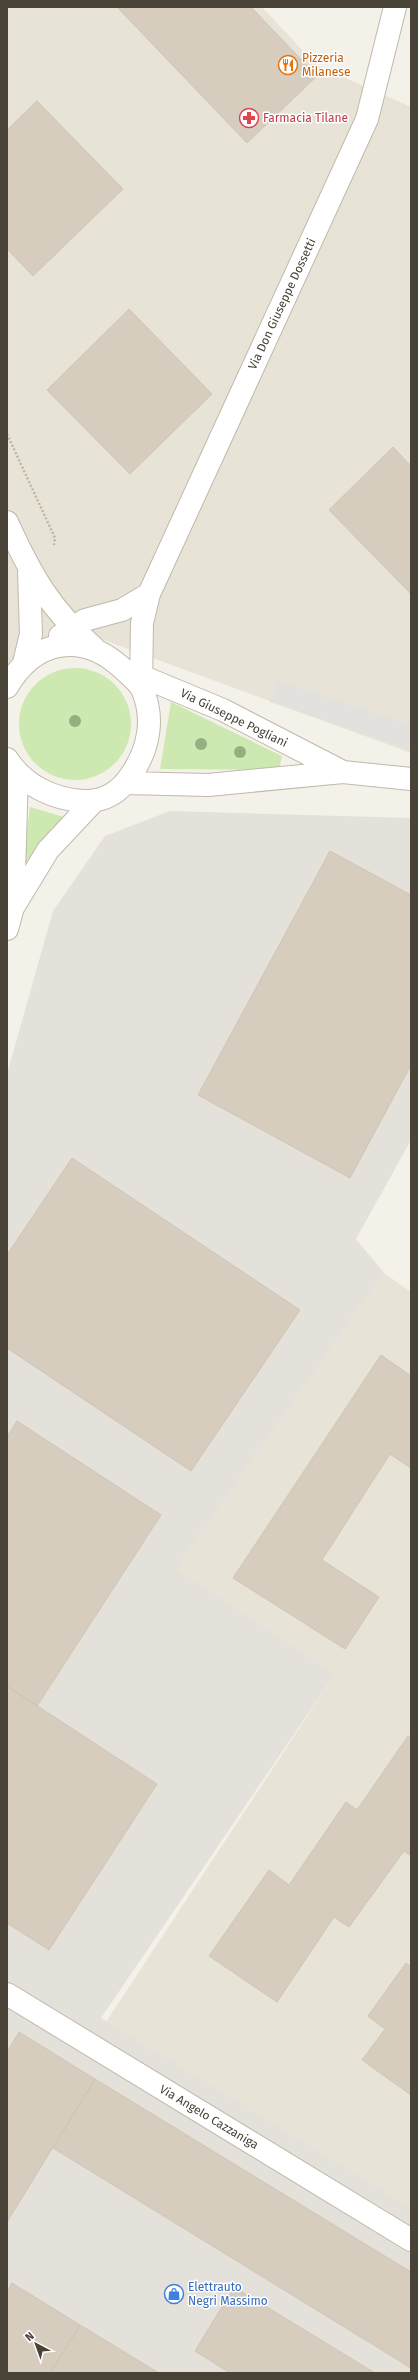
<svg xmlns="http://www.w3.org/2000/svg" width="418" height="2380" font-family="'Fira Sans',sans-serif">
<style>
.residential{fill:#e8e3d7}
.industrial{fill:#e4e0da}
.green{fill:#cee8b2}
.parking{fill:#e3e1dd}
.building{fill:#d6cdbe;stroke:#d1c5b2}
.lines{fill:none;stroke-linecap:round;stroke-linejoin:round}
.street-casing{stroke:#c0b9ab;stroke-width:24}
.path{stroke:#c1b59d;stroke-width:2.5;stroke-dasharray:2 2;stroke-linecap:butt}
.street{stroke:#fff;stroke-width:22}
.tree{fill:#95b080}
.labels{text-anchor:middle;stroke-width:3;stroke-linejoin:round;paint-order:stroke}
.food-label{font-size:12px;fill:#c56008;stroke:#fff;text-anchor:start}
.health-label{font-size:12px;fill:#be3a42;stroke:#fff;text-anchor:start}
.street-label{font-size:12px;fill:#484237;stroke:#fff}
.shop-label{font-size:12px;fill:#366cbe;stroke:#fff;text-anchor:start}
</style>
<rect width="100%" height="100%" fill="#f4f1e9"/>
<path class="residential" d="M7,7H262L316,65L411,107V753L93,636L7,665Z
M384,1273L411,1292V2211L100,2031L335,1674L177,1568Z"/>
<path class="industrial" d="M170,811L411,818V1140L356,1239L384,1273L177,1568L335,1674L101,2018L411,2208V2373H7V1074L53,911L105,836Z"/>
<path class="green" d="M19 724a56 56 0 1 1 112 0a56 56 0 1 1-112 0Z
M171,702L282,756L279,770L160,769Z
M30,807L64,817L43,840L22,867Z"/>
<path class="parking" d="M278,680L400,721L411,723V748L392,744L270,702Z"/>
<path class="building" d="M117,7H251L317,76L247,143Z
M37,101L123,189L33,276L7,249V130Z
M129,309L212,394L130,474L47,390Z
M393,447L411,466V594L329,510Z
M330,851L411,895V1065L350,1178L198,1095Z
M72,1158L300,1310L191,1471L7,1348V1255Z
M381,1355L411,1376V1468L390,1454L322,1560L379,1597L345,1649L233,1578Z
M17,1421L161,1515L37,1706L7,1686V1437Z
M7,1686L157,1784L49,1950L7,1923Z
M408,1736L411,1738V1856L404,1851L349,1927L334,1917L277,2002L209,1956L269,1870L289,1885L346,1802L357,1810Z
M406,1963L411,1967V2095L362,2060L385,2029L368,2016Z
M19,2032L95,2079L7,2222V2052Z
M95,2079L411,2272V2368L53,2148Z
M12,2283L80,2325L50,2373H7V2292Z
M234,2287L375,2373H230L195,2351Z
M80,2325L159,2373H50Z"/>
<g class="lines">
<defs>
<path id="street" d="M7,522C31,575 50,609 94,648
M60,636L85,620L122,610L149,594
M24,663L31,634L29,572
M129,671L223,710L343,772
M7,687C34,640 81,631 121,667C127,673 138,681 142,689C155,718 149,749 131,775C120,792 104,802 83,801C52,799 24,785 7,759
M141,687L142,623L149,594L367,119L395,7
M126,783L208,785L343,772L411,779
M14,906L48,850L94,801
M7,929L13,907L17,773
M7,1994L411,2240"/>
</defs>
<use href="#street" class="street-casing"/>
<path class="path" d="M7,434L55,538L54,545"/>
<use href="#street" class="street"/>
</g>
<g class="tree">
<circle cx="75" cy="721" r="6"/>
<circle cx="201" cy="744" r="6"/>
<circle cx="240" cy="752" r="6"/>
</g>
<defs>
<symbol id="restaurant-ring" viewBox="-11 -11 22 22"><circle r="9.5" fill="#fff" stroke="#e8710a" stroke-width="1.5"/><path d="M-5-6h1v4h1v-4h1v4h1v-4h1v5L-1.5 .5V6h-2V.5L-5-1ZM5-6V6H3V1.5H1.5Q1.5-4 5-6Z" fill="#e8710a"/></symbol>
<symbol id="pharmacy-ring" viewBox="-11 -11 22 22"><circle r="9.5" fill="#fff" stroke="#e0444e" stroke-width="1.5"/><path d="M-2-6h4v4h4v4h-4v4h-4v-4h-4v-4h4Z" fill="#e0444e"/></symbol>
<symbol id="shop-ring" viewBox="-11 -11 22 22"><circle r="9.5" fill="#fff" stroke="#3f7fe0" stroke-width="1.5"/><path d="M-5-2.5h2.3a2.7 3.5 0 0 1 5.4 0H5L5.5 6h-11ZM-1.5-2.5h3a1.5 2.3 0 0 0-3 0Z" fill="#3f7fe0"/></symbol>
</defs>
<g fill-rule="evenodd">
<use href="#restaurant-ring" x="277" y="54" width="22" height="22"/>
<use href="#pharmacy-ring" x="238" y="107" width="22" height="22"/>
<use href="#shop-ring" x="163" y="2283" width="22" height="22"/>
</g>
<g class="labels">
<g class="food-label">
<text x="302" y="62">Pizzeria<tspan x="302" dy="14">Milanese</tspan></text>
</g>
<g class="health-label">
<text x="263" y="122">Farmacia Tilane</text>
</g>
<g class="street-label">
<text transform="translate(282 304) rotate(-65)" y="4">Via Don Giuseppe Dossetti</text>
<text transform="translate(234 718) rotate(26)" y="4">Via Giuseppe Pogliani</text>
<text transform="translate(209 2117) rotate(31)" y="4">Via Angelo Cazzaniga</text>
</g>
<g class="shop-label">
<text x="188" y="2291">Elettrauto<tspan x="188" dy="14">Negri Massimo</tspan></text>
</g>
</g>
<rect width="418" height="2380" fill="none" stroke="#484237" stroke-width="16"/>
<g transform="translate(36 2344) rotate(319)" stroke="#ffffff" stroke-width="3" paint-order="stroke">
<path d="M0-3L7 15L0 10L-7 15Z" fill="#484237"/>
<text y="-6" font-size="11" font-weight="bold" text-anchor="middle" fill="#484237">N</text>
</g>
</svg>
